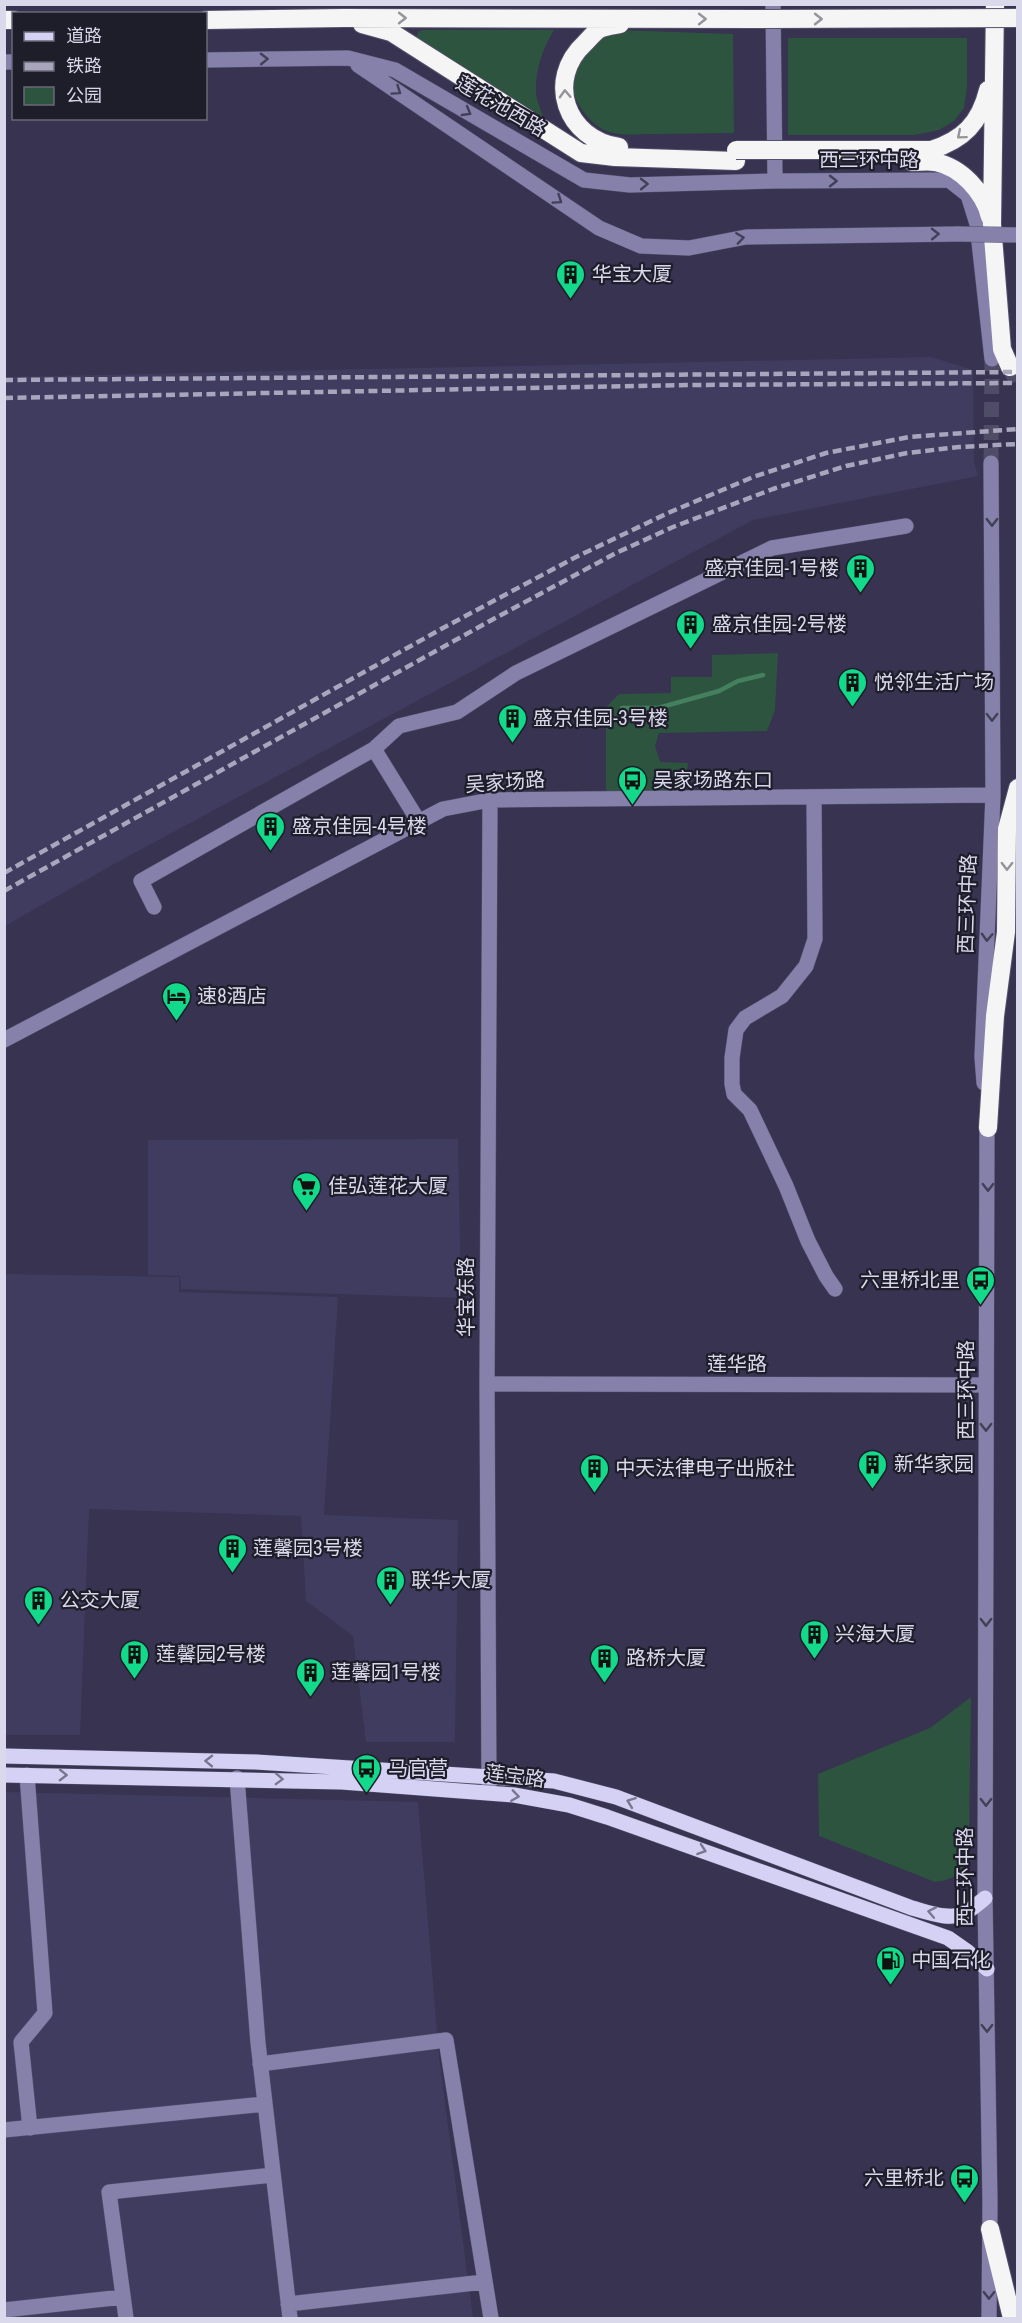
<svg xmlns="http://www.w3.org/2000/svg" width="1022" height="2323" font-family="'Roboto Condensed','Noto Sans SC',sans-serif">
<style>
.built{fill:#403c5f}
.green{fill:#2c543e}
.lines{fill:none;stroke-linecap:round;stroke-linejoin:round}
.stream{stroke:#447f5e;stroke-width:4.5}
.minor-tunnel{stroke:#4f4c67;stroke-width:15;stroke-dasharray:15 8;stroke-linecap:butt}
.highway-tunnel{stroke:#4f4c67;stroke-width:18;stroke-dasharray:18 9;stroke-linecap:butt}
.minor-casing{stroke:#54516c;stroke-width:16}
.major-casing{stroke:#54516c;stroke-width:16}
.highway-casing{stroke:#54516c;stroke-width:20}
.minor{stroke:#8681ab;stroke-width:15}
.major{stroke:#d4d1f4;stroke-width:15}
.highway{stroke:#f5f5f5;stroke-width:18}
.rail{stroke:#a8a5bc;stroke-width:4.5;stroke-dasharray:9 4.5;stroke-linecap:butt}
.minor-bridge-casing{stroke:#54516c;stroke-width:16;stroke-linecap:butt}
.highway-bridge-casing{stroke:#54516c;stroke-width:20;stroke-linecap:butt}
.minor-bridge{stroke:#8681ab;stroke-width:15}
.highway-bridge{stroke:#f5f5f5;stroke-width:18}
.oneway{stroke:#94949a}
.oneway2{stroke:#424057}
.oneway3{stroke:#79778f}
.labels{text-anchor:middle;stroke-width:4.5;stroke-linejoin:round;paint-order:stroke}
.street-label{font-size:20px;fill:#dad8eb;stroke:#1e1d2a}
.poi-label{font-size:20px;fill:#dad8eb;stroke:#1e1d2a;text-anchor:start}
</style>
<rect width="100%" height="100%" fill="#373350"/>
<path class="built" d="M931,357L973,370L974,461L978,476L753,520L116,863L5,926V377Z
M458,1139L461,1298L181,1289L180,1276L148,1275V1140Z
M5,1274L179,1277V1292L338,1297L324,1515L458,1520L455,1742H366L353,1636L306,1601L301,1516L89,1509L80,1735H5Z
M5,1792L418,1802L439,2057L473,2318H5Z"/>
<path class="green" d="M423,30H554C543,48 535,70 536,93C537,103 543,115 546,124L424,44L416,37L419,31Z
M617,30L733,34L734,133C708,133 682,134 655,134C641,134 623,136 609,132C590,126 570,99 572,79C574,56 599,39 617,30Z
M788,38H967V86L964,108L954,121L939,130L915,135H788Z
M778,653L775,710L767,731L659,733L655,746L660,762L688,763L685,798L606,799V707L619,694L671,693V677H712V655Z
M971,1697L969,1838C967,1864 964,1879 935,1882L819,1836L818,1774L930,1728Z"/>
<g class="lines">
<path class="stream" d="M622,708H658L719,691L738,681L763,675"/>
<path class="minor-tunnel" d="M991,463L992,359"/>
<path class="highway-tunnel" d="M1010,367L1018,380"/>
<defs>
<path id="minor" d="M773,4L775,181
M206,60L348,58L395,70L584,180L630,185L775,181L949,180L968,195L977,224L992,359
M4,62H14
M358,65L599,228L641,246L689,248L746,237L958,234
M374,749L419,822
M814,797L815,939L806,966L782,996L745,1018L736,1030L732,1058V1084L734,1094L750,1110L786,1186L808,1241L826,1276L835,1289
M154,907L141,881L374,749L399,726L457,712L516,673L772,548L906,526
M4,1040L443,809L490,800L993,795
M984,1083L982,1057L993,795L991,463
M987,1119L985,1898L990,2203L989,2318
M487,1384L986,1385
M27,1775L45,2013L21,2042L30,2128
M237,1778L258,2043L290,2318
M489,1790L487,1384L490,800
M260,2064L446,2040L491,2318
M4,2130L265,2104
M288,2304L484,2282
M4,2310L123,2297
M126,2318L109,2192L273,2175"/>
<path id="major" d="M4,1756L256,1762L554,1781L616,1797L912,1908C927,1912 950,1921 965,1913C972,1909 979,1903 985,1898
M4,1775L342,1782L514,1795L569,1805L607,1817L948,1938L968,1952L987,1969"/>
<path id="highway" d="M995,4L992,224L1002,349L1010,367
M4,20H14
M206,20L343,18L759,19
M362,24L391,32L581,153L615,157L736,161
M619,147C566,139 545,80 585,43C590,38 596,30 602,28C608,26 614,25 620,24
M805,150H931C963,140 980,123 988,90
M912,162C919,162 928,161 935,162C961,167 984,192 990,217
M988,1128L995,1016L1006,932L1007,829L1018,788
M990,2229L1012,2318"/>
</defs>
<use href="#minor" class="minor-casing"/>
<use href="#major" class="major-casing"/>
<use href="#highway" class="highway-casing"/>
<use href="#minor" class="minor"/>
<use href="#major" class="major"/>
<use href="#highway" class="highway"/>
<path class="rail" d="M4,380L1018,372
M4,398L687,385L1018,383
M4,873L443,628L574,558L668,513L753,477L826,453L909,437L1018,429
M4,891L488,622L616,553L673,527L773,489L846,466L907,453L959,447L1018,444"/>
<defs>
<path id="minor-bridge" d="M958,234L1018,235"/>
<path id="highway-bridge" d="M759,19L1018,18
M736,150H805"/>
</defs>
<use href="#minor-bridge" class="minor-bridge-casing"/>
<use href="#highway-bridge" class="highway-bridge-casing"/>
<use href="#minor-bridge" class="minor-bridge"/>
<use href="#highway-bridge" class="highway-bridge"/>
</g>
<defs><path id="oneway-chevron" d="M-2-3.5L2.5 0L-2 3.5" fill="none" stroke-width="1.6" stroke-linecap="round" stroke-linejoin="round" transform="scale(1.5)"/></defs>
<g class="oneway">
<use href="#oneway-chevron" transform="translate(402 18)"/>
<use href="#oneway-chevron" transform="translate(702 19)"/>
<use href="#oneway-chevron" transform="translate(818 19)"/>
<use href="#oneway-chevron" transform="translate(565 94) rotate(-92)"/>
<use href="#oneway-chevron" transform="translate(961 135) rotate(140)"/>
<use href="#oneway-chevron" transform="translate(1007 866) rotate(91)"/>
</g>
<g class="oneway2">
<use href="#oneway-chevron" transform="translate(264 59) rotate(-1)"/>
<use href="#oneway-chevron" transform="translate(397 91) rotate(34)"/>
<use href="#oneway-chevron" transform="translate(467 112) rotate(30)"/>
<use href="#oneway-chevron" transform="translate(833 181)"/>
<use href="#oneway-chevron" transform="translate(644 184) rotate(-1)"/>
<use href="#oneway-chevron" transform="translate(558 200) rotate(34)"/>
<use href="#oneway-chevron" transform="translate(935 234) rotate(-1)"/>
<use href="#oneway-chevron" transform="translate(740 238) rotate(-8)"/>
<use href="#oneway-chevron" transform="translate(992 522) rotate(90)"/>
<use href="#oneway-chevron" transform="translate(992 717) rotate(90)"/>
<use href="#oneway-chevron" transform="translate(987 937) rotate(92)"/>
<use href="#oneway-chevron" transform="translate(988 1187) rotate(90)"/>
<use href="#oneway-chevron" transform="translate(986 1427) rotate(90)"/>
<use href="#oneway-chevron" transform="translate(986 1622) rotate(90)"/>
<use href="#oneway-chevron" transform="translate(986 1802) rotate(90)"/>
<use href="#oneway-chevron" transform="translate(987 2028) rotate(89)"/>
<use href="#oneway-chevron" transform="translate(989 2295) rotate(91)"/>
</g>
<g class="oneway3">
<use href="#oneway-chevron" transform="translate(209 1761) rotate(-179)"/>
<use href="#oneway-chevron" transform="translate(63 1775) rotate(1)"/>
<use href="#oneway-chevron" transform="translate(279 1779) rotate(2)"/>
<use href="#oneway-chevron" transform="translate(515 1796) rotate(8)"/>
<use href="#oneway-chevron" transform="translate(631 1802) rotate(-159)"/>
<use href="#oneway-chevron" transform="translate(702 1850) rotate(19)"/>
<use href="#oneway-chevron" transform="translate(932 1912) rotate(-169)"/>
</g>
<defs>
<symbol id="building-pin" viewBox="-11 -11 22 30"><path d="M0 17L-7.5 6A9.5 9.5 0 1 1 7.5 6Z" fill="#13d98a" stroke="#1e1d2a"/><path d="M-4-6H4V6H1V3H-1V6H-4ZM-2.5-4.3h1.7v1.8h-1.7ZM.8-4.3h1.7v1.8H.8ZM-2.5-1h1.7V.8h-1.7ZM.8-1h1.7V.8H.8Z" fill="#111"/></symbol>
<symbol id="bus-pin" viewBox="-11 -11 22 30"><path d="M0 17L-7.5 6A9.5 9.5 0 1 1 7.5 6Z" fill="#13d98a" stroke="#1e1d2a"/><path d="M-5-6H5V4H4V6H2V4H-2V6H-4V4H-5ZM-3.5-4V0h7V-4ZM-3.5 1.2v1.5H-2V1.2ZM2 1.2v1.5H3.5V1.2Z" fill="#111"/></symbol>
<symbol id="hotel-pin" viewBox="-11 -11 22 30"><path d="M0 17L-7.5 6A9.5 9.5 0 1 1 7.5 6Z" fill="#13d98a" stroke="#1e1d2a"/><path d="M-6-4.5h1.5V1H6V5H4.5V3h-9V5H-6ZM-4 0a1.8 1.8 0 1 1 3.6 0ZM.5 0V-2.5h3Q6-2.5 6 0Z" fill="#111"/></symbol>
<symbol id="supermarket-pin" viewBox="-11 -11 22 30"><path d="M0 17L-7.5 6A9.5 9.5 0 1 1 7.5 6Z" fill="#13d98a" stroke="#1e1d2a"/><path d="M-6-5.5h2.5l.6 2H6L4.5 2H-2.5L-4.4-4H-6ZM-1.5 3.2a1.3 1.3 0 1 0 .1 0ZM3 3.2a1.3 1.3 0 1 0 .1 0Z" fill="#111"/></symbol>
<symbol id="fuel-pin" viewBox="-11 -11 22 30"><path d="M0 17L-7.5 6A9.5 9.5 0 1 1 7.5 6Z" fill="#13d98a" stroke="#1e1d2a"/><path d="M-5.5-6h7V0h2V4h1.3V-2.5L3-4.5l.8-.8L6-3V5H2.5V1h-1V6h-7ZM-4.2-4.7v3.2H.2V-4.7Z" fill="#111"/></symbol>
</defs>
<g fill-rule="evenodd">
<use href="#building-pin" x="554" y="258" width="33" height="45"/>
<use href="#building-pin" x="844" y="552" width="33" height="45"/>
<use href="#building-pin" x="674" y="608" width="33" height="45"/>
<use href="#building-pin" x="836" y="666" width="33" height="45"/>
<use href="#building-pin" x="496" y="702" width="33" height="45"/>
<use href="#bus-pin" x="616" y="764" width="33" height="45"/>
<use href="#building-pin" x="254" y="810" width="33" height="45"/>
<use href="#hotel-pin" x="160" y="980" width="33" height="45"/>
<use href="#supermarket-pin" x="290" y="1170" width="33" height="45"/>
<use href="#bus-pin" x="964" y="1264" width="33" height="45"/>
<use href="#building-pin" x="856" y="1448" width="33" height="45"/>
<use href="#building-pin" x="578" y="1452" width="33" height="45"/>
<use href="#building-pin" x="216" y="1532" width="33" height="45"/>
<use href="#building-pin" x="374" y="1564" width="33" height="45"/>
<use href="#building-pin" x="22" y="1584" width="33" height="45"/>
<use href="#building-pin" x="798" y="1618" width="33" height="45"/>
<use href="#building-pin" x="118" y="1638" width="33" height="45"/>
<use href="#building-pin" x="588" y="1642" width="33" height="45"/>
<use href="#building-pin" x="294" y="1656" width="33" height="45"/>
<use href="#bus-pin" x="350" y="1752" width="33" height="45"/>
<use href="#fuel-pin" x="874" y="1944" width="33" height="45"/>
<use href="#bus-pin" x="948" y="2162" width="33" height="45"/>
</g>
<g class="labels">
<g class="street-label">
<text transform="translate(501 106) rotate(30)" y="7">莲花池西路</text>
<text x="869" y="167">西三环中路</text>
<text transform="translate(505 782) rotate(-4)" y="7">吴家场路</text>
<text transform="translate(967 904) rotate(-88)" y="7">西三环中路</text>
<text transform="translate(466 1297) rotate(-90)" y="7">华宝东路</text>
<text x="737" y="1371">莲华路</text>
<text transform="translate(966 1390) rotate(-90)" y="7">西三环中路</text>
<text transform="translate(515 1776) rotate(7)" y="7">莲宝路</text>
<text transform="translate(965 1877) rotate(-90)" y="7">西三环中路</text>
</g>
<g class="poi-label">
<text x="592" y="281">华宝大厦</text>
<text x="839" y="575" text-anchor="end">盛京佳园-1号楼</text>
<text x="712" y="631">盛京佳园-2号楼</text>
<text x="874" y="689">悦邻生活广场</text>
<text x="533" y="725">盛京佳园-3号楼</text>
<text x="653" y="787">吴家场路东口</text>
<text x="292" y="833">盛京佳园-4号楼</text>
<text x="197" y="1003">速8酒店</text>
<text x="328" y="1193">佳弘莲花大厦</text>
<text x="960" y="1287" text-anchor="end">六里桥北里</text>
<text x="894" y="1471">新华家园</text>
<text x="615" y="1475">中天法律电子出版社</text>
<text x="253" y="1555">莲馨园3号楼</text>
<text x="411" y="1587">联华大厦</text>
<text x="60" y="1607">公交大厦</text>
<text x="835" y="1641">兴海大厦</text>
<text x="156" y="1661">莲馨园2号楼</text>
<text x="626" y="1665">路桥大厦</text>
<text x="331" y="1679">莲馨园1号楼</text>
<text x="388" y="1775">马官营</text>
<text x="911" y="1967">中国石化</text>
<text x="944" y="2185" text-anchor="end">六里桥北</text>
</g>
</g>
<rect width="1022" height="2323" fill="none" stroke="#dad8eb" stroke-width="12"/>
<rect x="12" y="12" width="195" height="108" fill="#1e1d2a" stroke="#696877" stroke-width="1.5"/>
<rect x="24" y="32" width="30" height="9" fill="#d4d1f4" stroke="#696877" stroke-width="1.5"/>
<text x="66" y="42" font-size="18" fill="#dad8eb">道路</text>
<rect x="24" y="62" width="30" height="9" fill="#a8a5bc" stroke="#696877" stroke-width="1.5"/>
<text x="66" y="72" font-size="18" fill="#dad8eb">铁路</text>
<rect x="24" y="87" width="30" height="18" fill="#2c543e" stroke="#696877" stroke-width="1.5"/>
<text x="66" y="102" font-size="18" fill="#dad8eb">公园</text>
</svg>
